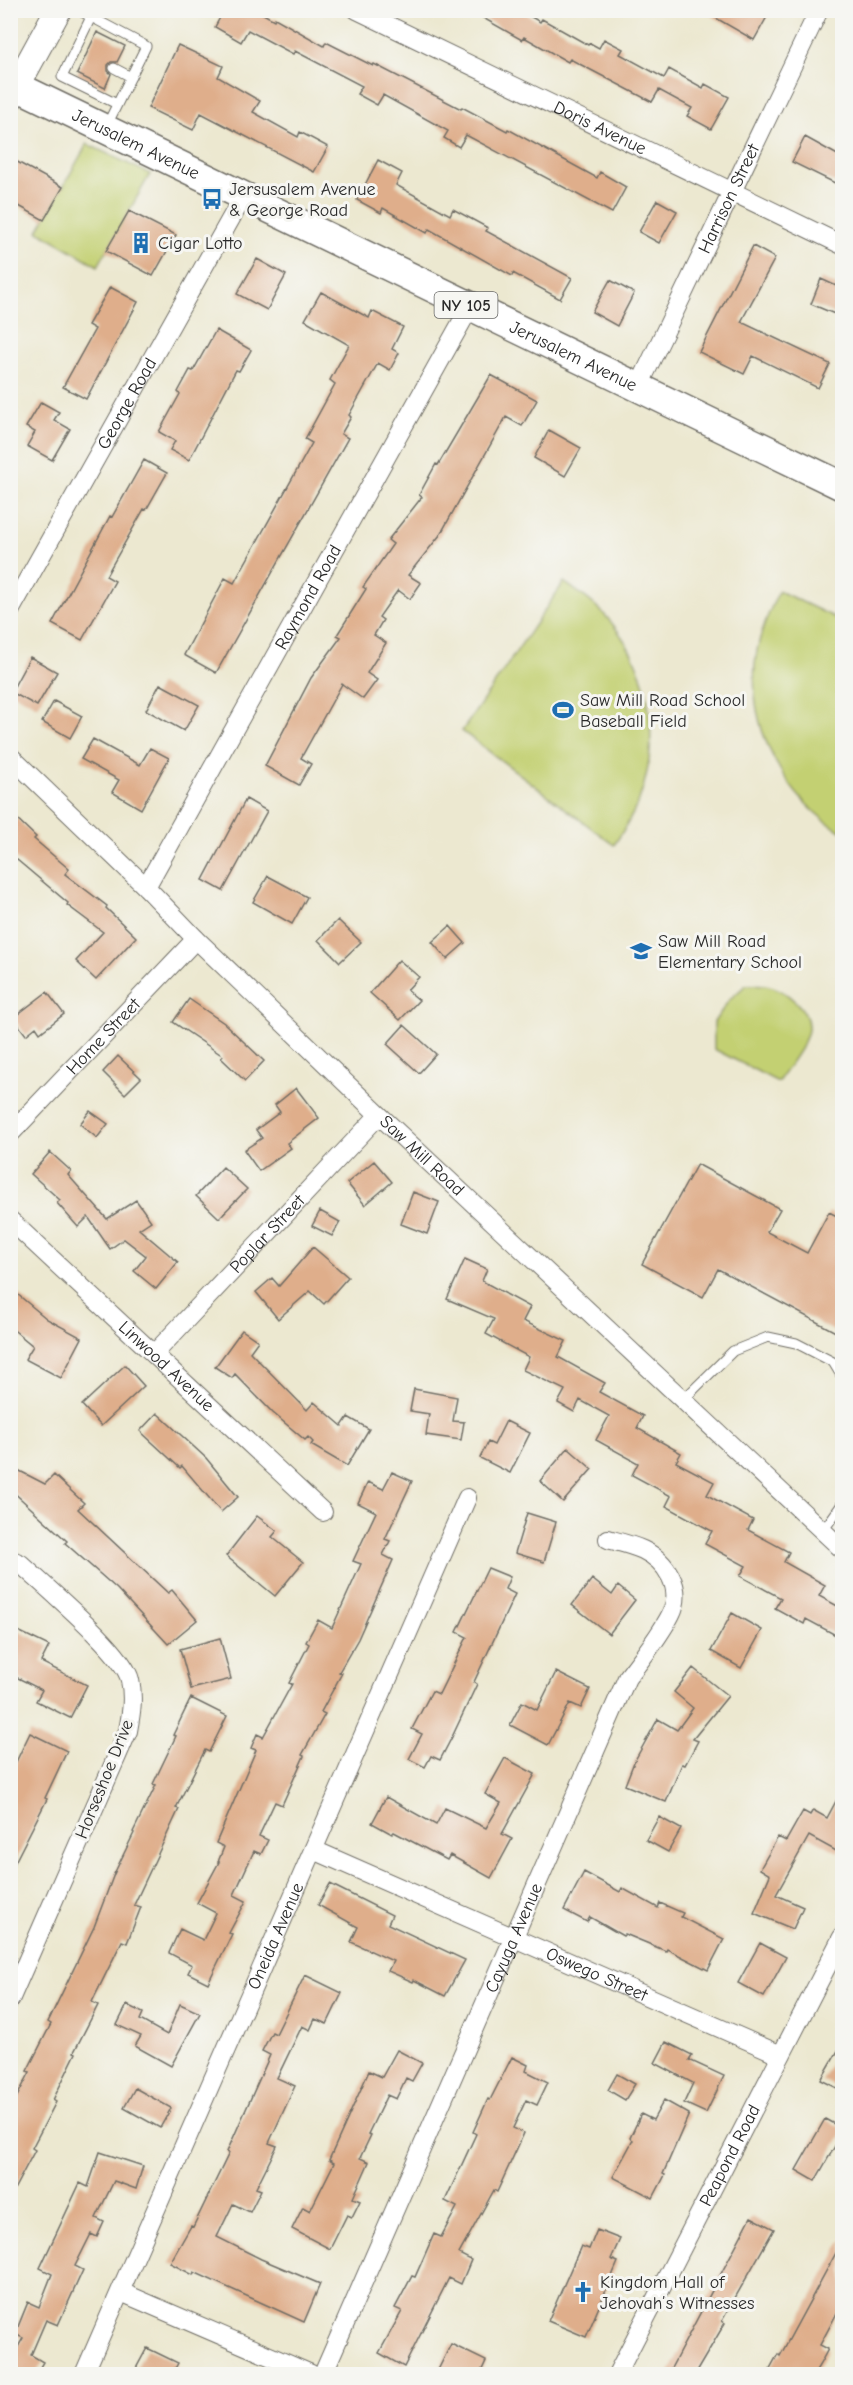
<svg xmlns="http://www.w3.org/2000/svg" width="853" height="2385" font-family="'Comic Neue',sans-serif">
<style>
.green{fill:#c3d072;stroke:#777e4e;stroke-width:1.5}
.building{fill:#dfae8b}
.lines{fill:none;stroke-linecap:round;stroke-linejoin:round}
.service-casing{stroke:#6f6d65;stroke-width:11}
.minor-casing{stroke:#6f6d65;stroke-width:20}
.secondary-casing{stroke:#6f6d65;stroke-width:28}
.primary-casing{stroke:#6f6d65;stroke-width:31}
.service{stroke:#fff;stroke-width:9}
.minor{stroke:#fff;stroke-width:18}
.secondary{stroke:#fff;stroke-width:26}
.primary{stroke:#fff;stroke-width:28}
.labels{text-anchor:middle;stroke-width:6;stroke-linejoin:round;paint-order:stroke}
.shield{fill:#f6f6f2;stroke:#686867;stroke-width:1.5}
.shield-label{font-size:16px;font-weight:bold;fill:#2b2b2b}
.street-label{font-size:18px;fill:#2b2b2b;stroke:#f6f6f2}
.poi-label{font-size:18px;fill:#2b2b2b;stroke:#f6f6f2;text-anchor:start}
</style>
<rect width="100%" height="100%" fill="#f6f6f2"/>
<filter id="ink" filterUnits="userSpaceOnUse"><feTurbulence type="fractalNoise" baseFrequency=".0167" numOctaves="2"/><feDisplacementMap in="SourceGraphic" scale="12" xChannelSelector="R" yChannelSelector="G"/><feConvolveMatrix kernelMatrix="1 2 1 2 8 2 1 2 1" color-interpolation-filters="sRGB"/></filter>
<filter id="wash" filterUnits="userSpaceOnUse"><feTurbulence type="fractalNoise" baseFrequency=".008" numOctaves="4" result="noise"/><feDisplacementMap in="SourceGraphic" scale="24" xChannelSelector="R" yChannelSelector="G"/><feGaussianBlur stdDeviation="1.35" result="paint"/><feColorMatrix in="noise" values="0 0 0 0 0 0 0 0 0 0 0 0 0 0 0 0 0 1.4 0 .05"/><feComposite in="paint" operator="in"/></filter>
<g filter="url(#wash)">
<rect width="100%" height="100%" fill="#ece8d0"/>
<path class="green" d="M87,144L150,174L98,266L38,231Z
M564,582C578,592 592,601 603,613C650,663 662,734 640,797C634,814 624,830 614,845L462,731Z
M779,591L842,621V832C786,799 749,732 755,665C757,639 767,615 779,591Z
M746,985C753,985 759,984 765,985C784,988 810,1009 808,1029C807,1044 786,1069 778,1082L714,1049V1022L729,1000Z"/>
<g id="blocks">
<path class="building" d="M224,10H256L274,20L275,18L324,46L326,42L373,66L374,64L461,109L462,107L507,131L508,129L597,178L600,172L626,187L612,213L466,135L459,147L444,138L448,131L383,95L377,105L357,94L362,86L295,51L293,54L248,30L241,42L215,27Z
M469,10H519L540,22L542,19L588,45L590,43L599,48L604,39L623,49L620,54L664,78L669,69L703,88L705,84L729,97L711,129L687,116L692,108L659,90L652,102L570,59L568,62L524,37L522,40Z
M702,10H760L768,15L754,40Z
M97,32L125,46L117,62H111L108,65V71L111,74L105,88L77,74Z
M178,45L223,66L218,77L260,101L253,112L298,137L300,132L328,147L314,172L201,113L193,130L148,108Z
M805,137L843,158V187L792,162Z
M10,158L63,187L44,220L10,201Z
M378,160L402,173L396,185L450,215L453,209L488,228L486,231L572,278L560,299L513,273L512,276L429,229L427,233L383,208L381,213L357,200Z
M657,200L677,211L659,243L639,232Z
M129,211L176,235L153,276L106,251Z
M753,246L775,258L741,322L830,364L818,388L753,356L744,374L699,352Z
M257,259L286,275L267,310L237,294Z
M821,279L843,289V302L837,315L811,304Z
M610,280L634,293L617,326L592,312Z
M110,287L138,302L86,399L63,387L95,329L88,325Z
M321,292L369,318L372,311L403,327L392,349L399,353L390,370L378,363L349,415L351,417L341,434L348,438L216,673L184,655L225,578L234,583L312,443L305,439L335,384L330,380L349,345L305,320Z
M216,330L251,350L239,371L236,370L189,460L170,450L175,441L159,432L180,394L178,392L190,370L193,371Z
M491,375L537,400L522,426L506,417L440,535L408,575L421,583L410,599L398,590L379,617L383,620L374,635L386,643L367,673L377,680L363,699L342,684L301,758L311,764L299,785L265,766L311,678L341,637L337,635L366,589L363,587L393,544L388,540L422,497L419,495L436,464L438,465Z
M41,402L59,412L54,420L70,429L52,460L27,446L35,432L26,427Z
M549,430L581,448L565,476L534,458Z
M144,460L167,473L146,510L144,509L106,576L115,581L82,640L52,624L110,516L112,517Z
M30,657L57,672L37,706L11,692Z
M160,684L199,705L184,731L146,710Z
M54,701L82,716L70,738L42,722Z
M93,739L140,765L150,748L169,758L141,809L112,792L119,780L81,759Z
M246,799L267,811L223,891L203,880Z
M10,812L36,837L34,839L69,869L65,874L107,906L106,908L136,937L96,980L76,961L103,932L67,905L68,903L10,854Z
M268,876L307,897L292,924L253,902Z
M338,920L361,942L340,962L318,940Z
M450,926L465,943L447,959L432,942Z
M399,960L419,977L407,990L419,1000L400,1020L370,993Z
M47,992L64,1014L40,1033L36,1027L26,1035L13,1018Z
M189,999L224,1023L264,1061L245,1081L221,1058L223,1056L173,1022Z
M404,1025L436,1054L419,1073L387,1044Z
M118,1056L141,1078L125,1094L103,1072Z
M296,1088L319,1118L287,1143L291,1148L259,1171L244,1150L262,1138L256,1130L280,1112L275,1105Z
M90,1111L108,1124L97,1138L80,1124Z
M50,1152L71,1171L68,1175L107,1219L136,1200L151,1221L139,1229L178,1262L156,1289L134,1271L146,1256L124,1239L110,1249L88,1217L78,1227L57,1203L60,1200L31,1174Z
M374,1161L392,1182L365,1205L347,1183Z
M697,1164L780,1209L767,1232L807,1253L829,1212L843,1219V1336L718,1269L703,1297L642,1264Z
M223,1167L247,1189L219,1218L196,1196Z
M413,1192L439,1202L427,1234L401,1224Z
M320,1211L340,1222L332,1236L312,1226Z
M313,1247L348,1277L324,1304L310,1291L278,1319L256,1292L272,1278L279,1286Z
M465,1259L487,1269L482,1281L530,1307L523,1321L566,1341L558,1357L605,1383L599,1392L643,1416L637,1428L681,1453L676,1462L714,1482L707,1495L753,1520L748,1530L789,1552L784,1562L825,1585L819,1596L843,1609V1639L806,1619L804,1624L775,1608L781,1598L740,1576L746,1566L705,1544L712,1531L666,1506L671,1496L632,1475L638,1463L596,1440L609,1416L580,1400L574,1412L558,1403L565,1390L523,1370L529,1357L486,1334L494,1319L447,1299Z
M10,1288L47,1319L82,1338L61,1378L25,1359L33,1346L10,1327Z
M242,1330L258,1341L250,1352L307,1410L314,1402L342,1426L348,1417L369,1429L347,1466L311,1445L313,1442L308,1437L305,1440L273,1413L235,1374L232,1378L215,1367Z
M125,1365L144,1386L101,1426L82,1405Z
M414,1389L457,1397L453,1421L464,1422L461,1440L426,1435L429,1414L410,1411Z
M157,1413L206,1458L238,1497L221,1512L182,1466L180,1468L140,1431Z
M506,1421L530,1433L510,1473L480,1458L488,1442L494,1445Z
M568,1448L592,1469L563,1502L540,1481Z
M10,1466L45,1484L54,1475L84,1503L78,1509L168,1593L172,1590L197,1620L168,1644L117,1589L65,1543L67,1541L10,1489Z
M392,1472L412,1481L385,1539L390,1541L383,1555L393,1560L358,1639L339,1672L342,1673L321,1712L325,1714L302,1755L304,1756L282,1805L275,1802L259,1836L268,1840L261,1854L254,1851L234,1895L246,1901L229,1933L232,1934L208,1983L188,1973L192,1965L169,1953L180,1929L203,1940L216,1913L197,1903L219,1862H218L224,1847L216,1843L256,1750L251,1748L257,1734L263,1737L292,1684L289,1683L309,1644L306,1642L318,1620L332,1628L361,1564L353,1561L376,1512L358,1503L368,1482L383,1489Z
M527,1513L556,1522L544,1562L515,1553Z
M257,1516L277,1531L272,1537L303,1562L275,1596L226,1556Z
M488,1568L510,1577L505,1589L515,1594L474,1682L477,1684L452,1737L440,1760L431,1756L425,1767L409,1759L422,1734L412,1729L432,1691L439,1694L467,1637L457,1632Z
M592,1579L612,1595L618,1586L635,1600L609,1634L572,1605Z
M732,1613L762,1630L741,1668L711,1651Z
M10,1627L49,1646L41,1662L87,1685L70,1718L36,1701L42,1690L10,1674Z
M220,1638L231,1679L191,1689L180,1649Z
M693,1668L728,1696L693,1739L698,1741L685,1765L682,1764L666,1802L625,1785L634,1762L658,1719L677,1730L693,1708L674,1692Z
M556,1672L590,1689L581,1708L570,1703L548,1745L510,1725L522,1702L537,1710Z
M191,1698L227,1716L209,1752L205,1750L176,1808L179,1809L134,1905L141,1907L127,1943L122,1941L92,2002L98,2005L74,2052L76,2053L53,2100L56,2102L32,2148L35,2150L10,2197V2110L30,2072L27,2071L51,2024L48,2022L94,1927L114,1874L134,1833L133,1832L156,1785L153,1784L176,1736L173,1735Z
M30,1733L67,1751L45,1798L47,1799L10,1872V1768H13Z
M505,1758L535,1774L502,1834L512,1839L491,1878L450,1855L447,1860L394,1832L392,1834L372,1823L386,1797L436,1825L445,1808L486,1828L501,1803L485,1794Z
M843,1788V1844L838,1852L809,1836L776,1895L803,1907L793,1929L754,1913L770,1875L760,1869L778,1837L786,1841L803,1811L810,1815L813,1810L827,1818Z
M659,1817L681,1829L668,1852L646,1840Z
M584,1872L620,1892L622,1888L658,1908L660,1903L683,1913L681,1917L724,1939L708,1970L667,1949L666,1951L625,1934L623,1936L590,1917L587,1922L564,1910Z
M330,1884L392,1915L388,1924L465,1960L445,1996L414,1980L413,1982L388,1971L393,1961L351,1942L358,1927L318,1905Z
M760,1943L786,1957L764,1997L738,1983Z
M305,1975L342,1993L327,2024L315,2019L310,2030L302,2026L277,2078L295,2086L269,2143L277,2146L256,2188L261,2190L250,2212L233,2204L217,2237L261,2259L320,2284L304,2322L194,2272L193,2275L170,2263L191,2226L193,2227L229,2153L227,2152L270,2055L262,2051L272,2032L276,2034Z
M180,2004L200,2013L171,2066L135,2046L141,2036L117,2025L127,2005L143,2013L140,2020L167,2035Z
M666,2042L692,2055L689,2060L724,2076L706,2113L684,2103L693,2083L655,2063Z
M843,2042V2091L821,2080Z
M397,2050L422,2063L412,2081L406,2078L396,2099L387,2095L368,2134L371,2135L360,2158L369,2162L353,2198L360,2201L352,2217L347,2215L330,2249L292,2229L303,2207L310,2211L334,2163L329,2160L369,2071L382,2077Z
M512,2057L528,2065L526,2071L548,2082L537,2105L526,2100L513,2128L524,2133L497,2192L494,2190L459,2254L471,2260L461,2284L449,2278L404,2367L379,2353L402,2311L395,2308L412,2276L415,2277L434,2234L441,2237L457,2207L445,2201L476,2134L473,2132L488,2099L490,2100Z
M617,2074L635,2084L625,2100L608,2090Z
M135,2088L171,2108L160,2128L124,2108Z
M664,2100L689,2114L663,2174L665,2175L653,2198L613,2177L633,2140L630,2138L641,2114L653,2120Z
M825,2119L843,2129V2132L815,2181L796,2170Z
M100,2152L143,2166L136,2189L114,2181L96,2218L104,2222L97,2237L91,2234L75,2266L83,2270L58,2325L46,2320L31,2355L43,2362L36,2374H10V2361L23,2338L15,2334L28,2302L39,2307L52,2274L40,2268L80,2183L88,2187Z
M751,2217L774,2229L722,2321L725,2323L695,2374H668Z
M597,2230L620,2239L611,2259L618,2262L586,2337L548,2321L581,2246L589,2249Z
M843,2240V2316L837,2313L820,2345L828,2349L820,2364L814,2374H767L778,2354L780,2356Z
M451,2344L486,2361L480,2374H436Z
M147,2348L178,2363L172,2374H133Z"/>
</g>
</g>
<g filter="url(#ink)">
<use href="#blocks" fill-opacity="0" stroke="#6f6d65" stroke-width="1.5"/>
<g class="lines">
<defs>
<path id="service" d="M78,10L146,46L107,125
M91,17L62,77L117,104
M114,68L131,77
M683,1400L733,1351L768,1337L796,1343L833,1362L842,1377
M823,1531L842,1504"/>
<g id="minor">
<path id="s1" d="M357,10L842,245"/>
<path id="s2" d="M638,388L819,10"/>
<path id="s3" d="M10,611L243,197"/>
<path id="s4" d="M10,756L146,887L196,939L379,1115L842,1549"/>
<path id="s5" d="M146,887L470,307"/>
<path id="s6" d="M10,1134L196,939"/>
<path id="s7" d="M10,1220L323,1512"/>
<path id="s8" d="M154,1354L379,1115"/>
<path d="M10,1559L21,1564C45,1587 124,1652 130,1680C134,1698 131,1714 128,1731L10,2000"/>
<path id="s9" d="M314,1850L781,2055"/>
<path d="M121,2292L311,2374"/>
<path id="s10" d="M84,2374L467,1498"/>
<path id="s11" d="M323,2374L627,1678C642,1658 660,1636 671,1614C684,1588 666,1561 643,1550C632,1545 619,1542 608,1539"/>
<path id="s12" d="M617,2374L842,1937"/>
</g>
<path id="secondary" d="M10,98L58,10"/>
<g id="primary">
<path id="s13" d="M10,83L842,486"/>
</g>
</defs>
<use href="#service" class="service-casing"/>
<use href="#minor" class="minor-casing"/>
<use href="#secondary" class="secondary-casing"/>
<use href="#primary" class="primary-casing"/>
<use href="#service" class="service"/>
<use href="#minor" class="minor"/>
<use href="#secondary" class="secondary"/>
<use href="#primary" class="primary"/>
</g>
</g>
<defs>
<symbol id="bus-bare" viewBox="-9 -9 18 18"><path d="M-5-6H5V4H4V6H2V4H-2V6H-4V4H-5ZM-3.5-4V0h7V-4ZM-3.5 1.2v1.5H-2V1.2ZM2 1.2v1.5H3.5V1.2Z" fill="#1f6fb2" stroke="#f6f6f2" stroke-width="2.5" paint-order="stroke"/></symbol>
<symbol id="building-bare" viewBox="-9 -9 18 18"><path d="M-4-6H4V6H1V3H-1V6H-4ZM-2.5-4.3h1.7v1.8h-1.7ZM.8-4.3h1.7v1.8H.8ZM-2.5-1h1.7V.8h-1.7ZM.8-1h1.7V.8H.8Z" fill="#1f6fb2" stroke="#f6f6f2" stroke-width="2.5" paint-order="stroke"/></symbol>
<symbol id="stadium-bare" viewBox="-9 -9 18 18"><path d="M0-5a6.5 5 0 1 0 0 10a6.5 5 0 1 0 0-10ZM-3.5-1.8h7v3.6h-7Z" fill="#1f6fb2" stroke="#f6f6f2" stroke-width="2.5" paint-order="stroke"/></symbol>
<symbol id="school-bare" viewBox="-9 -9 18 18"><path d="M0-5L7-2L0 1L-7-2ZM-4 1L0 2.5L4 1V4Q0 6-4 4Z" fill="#1f6fb2" stroke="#f6f6f2" stroke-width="2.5" paint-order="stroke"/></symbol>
<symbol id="church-bare" viewBox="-9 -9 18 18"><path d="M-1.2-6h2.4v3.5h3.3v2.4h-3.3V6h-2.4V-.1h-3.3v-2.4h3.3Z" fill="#1f6fb2" stroke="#f6f6f2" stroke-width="2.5" paint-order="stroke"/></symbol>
</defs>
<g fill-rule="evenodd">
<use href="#bus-bare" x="197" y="184" width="30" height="30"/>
<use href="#building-bare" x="126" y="228" width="30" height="30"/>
<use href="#stadium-bare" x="548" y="695" width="30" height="30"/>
<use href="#school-bare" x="626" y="936" width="30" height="30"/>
<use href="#church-bare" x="568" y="2277" width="30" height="30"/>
</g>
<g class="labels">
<rect class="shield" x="434.5" y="292" width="63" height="26" rx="4.5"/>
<g class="shield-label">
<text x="466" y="311">NY 105</text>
</g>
<g class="street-label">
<text dy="6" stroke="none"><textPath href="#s1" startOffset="270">Doris Avenue</textPath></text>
<text dy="6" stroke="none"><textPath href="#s13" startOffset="140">Jerusalem Avenue</textPath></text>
<text dy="6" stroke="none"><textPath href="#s2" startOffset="210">Harrison Street</textPath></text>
<text dy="6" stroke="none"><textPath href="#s13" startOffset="626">Jerusalem Avenue</textPath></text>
<text dy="6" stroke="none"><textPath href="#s3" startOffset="238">George Road</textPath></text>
<text dy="6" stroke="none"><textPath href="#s5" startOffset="332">Raymond Road</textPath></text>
<text dy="6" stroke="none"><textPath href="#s6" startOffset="135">Home Street</textPath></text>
<text dy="6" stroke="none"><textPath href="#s4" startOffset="574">Saw Mill Road</textPath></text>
<text dy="6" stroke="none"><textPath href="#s8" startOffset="165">Poplar Street</textPath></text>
<text dy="6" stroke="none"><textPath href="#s7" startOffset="214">Linwood Avenue</textPath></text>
<text transform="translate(104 1779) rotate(-68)" y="6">Horseshoe Drive</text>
<text dy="6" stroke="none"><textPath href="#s10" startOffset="478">Oneida Avenue</textPath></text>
<text dy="6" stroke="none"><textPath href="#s11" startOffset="476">Cayuga Avenue</textPath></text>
<text dy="6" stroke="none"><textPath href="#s9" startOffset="309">Oswego Street</textPath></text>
<text dy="6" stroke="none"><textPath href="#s12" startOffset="246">Peapond Road</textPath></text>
</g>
<g class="poi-label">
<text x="229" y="195">Jersusalem Avenue<tspan x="229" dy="21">&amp; George Road</tspan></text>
<text x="158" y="249">Cigar Lotto</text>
<text x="580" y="706">Saw Mill Road School<tspan x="580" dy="21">Baseball Field</tspan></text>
<text x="658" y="947">Saw Mill Road<tspan x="658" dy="21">Elementary School</tspan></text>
<text x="600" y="2288">Kingdom Hall of<tspan x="600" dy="21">Jehovah’s Witnesses</tspan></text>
</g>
</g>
<rect width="853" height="2385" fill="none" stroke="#f6f6f2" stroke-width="36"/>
</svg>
